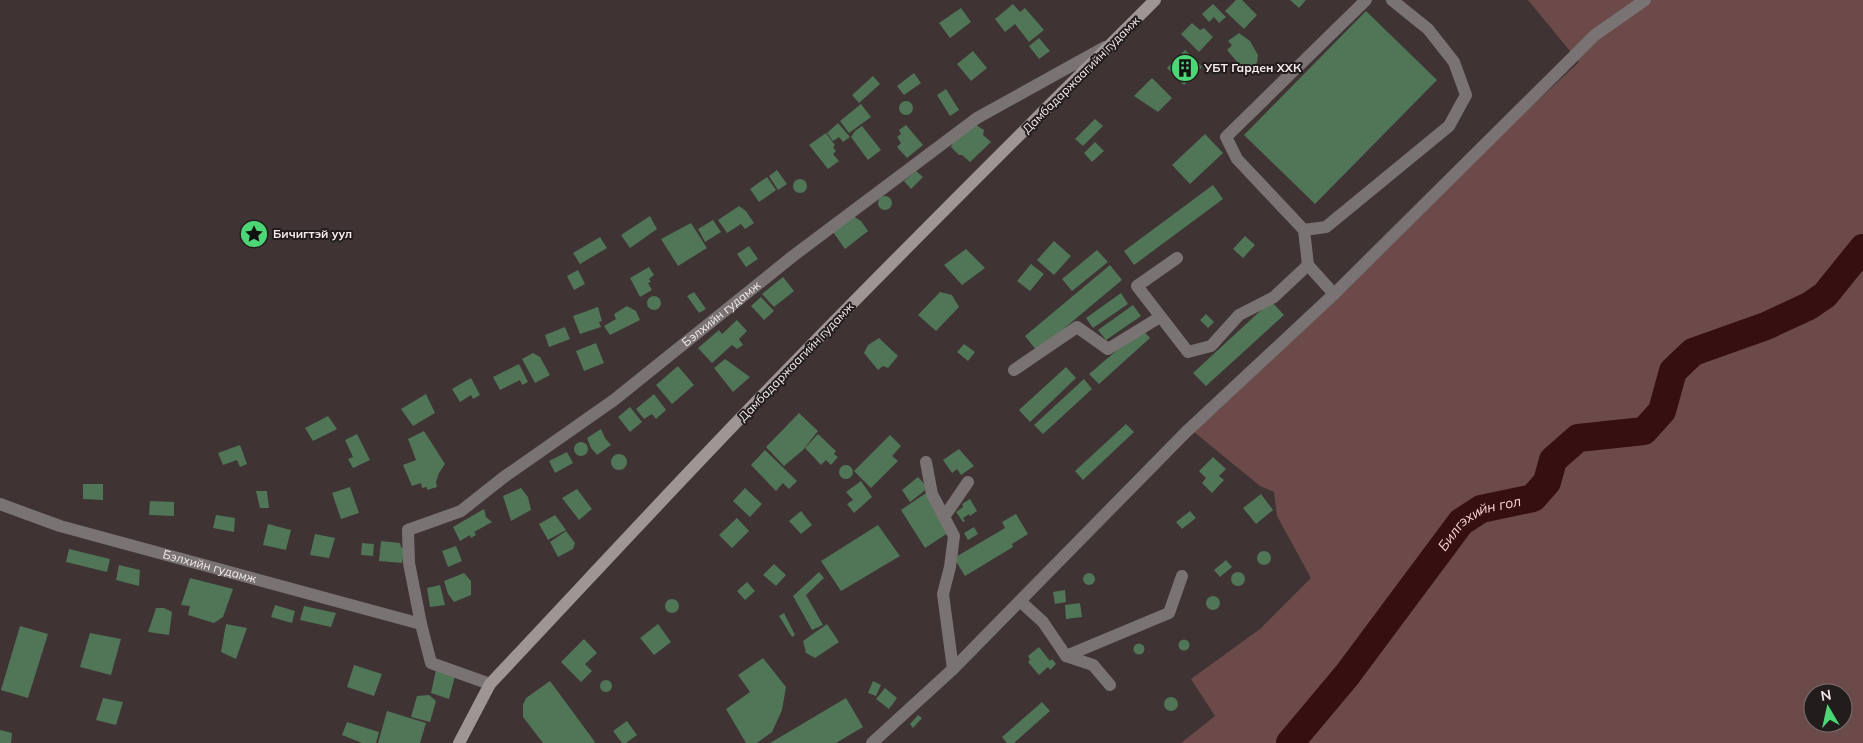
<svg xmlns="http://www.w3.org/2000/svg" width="1863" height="743" font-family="Mulish,sans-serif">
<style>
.green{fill:#6c4a49;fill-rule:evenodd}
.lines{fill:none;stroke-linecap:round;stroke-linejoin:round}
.river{stroke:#360f11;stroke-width:28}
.building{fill:#507557}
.street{stroke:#7a7373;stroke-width:12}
.secondary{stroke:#9f9595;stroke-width:12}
.labels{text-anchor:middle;stroke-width:4;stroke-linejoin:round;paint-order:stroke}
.poi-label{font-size:12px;font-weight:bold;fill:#f4ecec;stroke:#221d1c;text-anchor:start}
.street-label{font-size:12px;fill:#f4ecec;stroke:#221d1c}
.water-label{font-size:14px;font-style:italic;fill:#f4d3d2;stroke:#221d1c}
</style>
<rect width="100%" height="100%" fill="#3f3333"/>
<path class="green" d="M1528,0H1863V743H1181L1215,716L1191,679L1260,629L1311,578L1277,516L1274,492L1260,486L1188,427L1579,62ZM1813,693H1843V723H1813Z"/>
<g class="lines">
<path class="river" id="s1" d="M1290,743L1347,675L1461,522L1481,509L1533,498L1547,482L1553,460L1578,438L1644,431L1662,411L1673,371L1693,352L1766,326L1809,306L1825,295L1863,248"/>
</g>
<path class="building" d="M1236,0H1242L1257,15L1244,29L1225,11Z
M1290,0H1306L1299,8Z
M1013,4L1020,12L1025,8L1044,30L1029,42L1015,24L1005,32L995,19Z
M1213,4L1226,17L1219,23L1214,17L1209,22L1202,14Z
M961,8L971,22L950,38L939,23Z
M1366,11L1437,80L1315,204L1244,135Z
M1192,23L1200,30L1204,28L1213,37L1199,52L1181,34Z
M1239,33L1250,41L1258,55L1257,63L1244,70L1227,50L1232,45L1228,41Z
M1039,38L1050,51L1039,59L1029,46Z
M1185,50L1202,67L1184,85L1167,68Z
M973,51L987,68L971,81L957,64Z
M914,73L921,83L904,95L897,86Z
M873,76L880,84L859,103L852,95Z
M1152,78L1172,98L1158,112L1134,96Z
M946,89L959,110L950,116L937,95Z
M899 108a7 7 0 1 1 14 0a7 7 0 1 1-14 0Z
M861,104L871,117L849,133L840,121Z
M1095,119L1103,126L1083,146L1075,139Z
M838,123L850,137L843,142L839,137L833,141L827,133Z
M906,125L923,145L907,158L897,147L901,143L897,137L901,134L899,130Z
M976,125L984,130L983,135L991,142L970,162L962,155H959L951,147L954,140Z
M862,126L881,150L868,160L851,137L855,131Z
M826,133L835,145L833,147L836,151L833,154L839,161L828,169L809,145Z
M1205,134L1223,153L1190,184L1172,165Z
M1095,142L1104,151L1092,162L1084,153Z
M777,170L787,184L778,190L769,176Z
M916,171L923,177L911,189L904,181Z
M767,177L776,190L759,202L750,189Z
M793 186a7 7 0 1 1 14 0a7 7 0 1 1-14 0Z
M1213,185L1223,199L1134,265L1124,251Z
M878 203a7 7 0 1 1 14 0a7 7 0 1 1-14 0Z
M739,206L746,211L754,223L745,229L741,224L727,233L718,220Z
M650,216L657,229L630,248L621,235Z
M853,216L861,221L868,231L845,249L833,232Z
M713,220L721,232L705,242L698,229Z
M691,223L707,248L678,266L661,239Z
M1245,236L1255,245L1243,258L1233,249Z
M600,237L607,248L580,264L573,253Z
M1054,241L1071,256L1054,275L1037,260Z
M749,246L758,259L746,267L737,254Z
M966,249L985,268L962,285L944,265Z
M1097,250L1108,262L1072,291L1062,279Z
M1031,264L1044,274L1030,291L1017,281Z
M1110,265L1122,280L1037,351L1025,336Z
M649,267L654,275L649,279L651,282L648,283L652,290L640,297L630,278Z
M578,270L585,284L574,290L567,276Z
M783,277L794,291L774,307L762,294Z
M694,292L706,309L699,313L687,296Z
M940,292L952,295L959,307L936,331L918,315Z
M1121,293L1128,304L1093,328L1086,318Z
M647 303a7 7 0 1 1 14 0a7 7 0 1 1-14 0Z
M761,297L774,311L764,320L751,306Z
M1271,301L1284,315L1206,386L1193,373Z
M1133,305L1141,316L1106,340L1098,330Z
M627,306L636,311L640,320L610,335L604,326L616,319L614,314Z
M598,307L602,321L599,322L601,327L580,334L573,316Z
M1206,314L1214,322L1208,328L1200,320Z
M737,320L747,331L739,339L743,345L737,349L732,345L712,363L698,348L719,330L722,334Z
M565,327L570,339L549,347L545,335Z
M1142,329L1150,338L1099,384L1089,374Z
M879,338L898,356L888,368L883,366L878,370L864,353L868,345Z
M596,343L604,363L584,371L576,351Z
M964,344L975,352L968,361L957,352Z
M533,353L540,357L550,375L535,383L522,359Z
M725,359L750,377L733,392L714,368Z
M519,364L528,382L522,385L520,380L500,390L493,377Z
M678,366L694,385L672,404L656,385Z
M1066,367L1076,378L1030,422L1019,410Z
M471,378L480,395L473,399L471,395L460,402L452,389Z
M1084,379L1092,389L1043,434L1034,425Z
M426,394L435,413L413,426L401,409Z
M654,394L666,410L656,419L652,414L644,419L636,409Z
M630,407L642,422L630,432L618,417Z
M799,413L818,431L803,450L784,466L766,447Z
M328,416L337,429L313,441L305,428Z
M1126,424L1134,432L1083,480L1075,471Z
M601,429L605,438L611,445L597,455L591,448L587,438Z
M424,431L445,464L439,473L436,482L437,487L427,490V487L422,488L421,483L412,486L403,465L416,460L408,439Z
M357,434L370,460L353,468L348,459L353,457L345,440Z
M818,434L836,451L834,454L838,457L831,465L826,460L821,465L805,448Z
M890,435L901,446L892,456L898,461L871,488L854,471Z
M574 449a7 7 0 1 1 14 0a7 7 0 1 1-14 0Z
M240,445L247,464L240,467L237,460L223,465L218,453Z
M959,449L974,466L961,475L957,469L952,473L943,460Z
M765,450L797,481L789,489L783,483L776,491L751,465Z
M567,452L573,463L555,473L549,461Z
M611 462a8 8 0 1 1 16 0a8 8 0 1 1-16 0Z
M1213,457L1226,469L1219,476L1224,480L1212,493L1202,483L1206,478L1199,471Z
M839 472a7 7 0 1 1 14 0a7 7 0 1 1-14 0Z
M918,477L928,488L910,502L902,490Z
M861,481L872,497L854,513L847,504L853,500L846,492Z
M83,484H103V500L83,499Z
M350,487L359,513L341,519L332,493Z
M521,488L528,497L531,510L511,521L503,496Z
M745,488L762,504L750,517L733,501Z
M577,489L592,509L579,520L562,498Z
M256,491H267L269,508H260Z
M926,493L951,531L925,548L901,510Z
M1261,494L1273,510L1256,524L1243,508Z
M970,499L977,511L970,516L969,514L963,518L965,521L963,522L956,512L963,507L962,504Z
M150,501L174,502V516L149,515Z
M484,509L486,517L492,522L474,532L476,535L471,538L470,535L460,541L453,527Z
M801,511L812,525L801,534L789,521Z
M1190,511L1196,518L1182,529L1176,522Z
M1016,514L1028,534L1012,544L1013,547L965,576L954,558L1005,528L1002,522Z
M216,515L235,518L234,532L213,528Z
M555,515L566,530L548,540L539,524Z
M737,518L749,531L732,548L719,535Z
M268,524L291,530L286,550L263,545Z
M878,525L900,556L841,591L821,561Z
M974,527L978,534L968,540L964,533Z
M566,531L575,543L573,549L558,557L550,542Z
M315,534L335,538L329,558L310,555Z
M381,541L400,543L401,547L404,549L402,563L379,561Z
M362,543L374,544L373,556L361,555Z
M456,546L462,561L448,567L442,551Z
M69,549L110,559L107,572L66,562Z
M1257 558a7 7 0 1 1 14 0a7 7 0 1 1-14 0Z
M1226,560L1232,567L1220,577L1214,570Z
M774,564L786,575L776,586L763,575Z
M119,565L140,570L139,586L116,580Z
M1231 579a7 7 0 1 1 14 0a7 7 0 1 1-14 0Z
M819,572L824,578L806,595L823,625L812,630L793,596Z
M1083 579a6 6 0 1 1 12 0a6 6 0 1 1-12 0Z
M464,573L471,581V595L454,602L448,594L444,581Z
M190,578L233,589L223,617L214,623L188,615L190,606L181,605Z
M747,582L755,591L745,600L737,591Z
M440,585L445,605L430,607L427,588Z
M1065,590L1066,602L1055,604L1053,592Z
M1206 603a7 7 0 1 1 14 0a7 7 0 1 1-14 0Z
M665 606a7 7 0 1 1 14 0a7 7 0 1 1-14 0Z
M1080,603L1082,617L1066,619L1065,605Z
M275,605L295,611L292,623L271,617Z
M304,606L336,613L331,627L300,620Z
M156,608H164L172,612L169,635L148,632Z
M784,613L795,635L792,637L779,616Z
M226,624L247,628L236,659L221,652Z
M658,624L671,642L654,655L640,638Z
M827,624L839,642L815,658L806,653L803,641Z
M20,626L48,634L28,698L1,690Z
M90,633L121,639L111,675L80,667Z
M584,639L597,653L585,664L592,671L581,682L561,662Z
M1178.5 645a5.5 5.5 0 1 1 11 0a5.5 5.5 0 1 1-11 0Z
M1133.5 649a5.5 5.5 0 1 1 11 0a5.5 5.5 0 1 1-11 0Z
M1039,647L1050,661L1052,659L1056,664L1050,670L1048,667L1039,675L1028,662L1030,660L1028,656Z
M763,658L786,687L782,710L772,732L757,743H746L726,709L750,692L738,675Z
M354,665L382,674L374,696L347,687Z
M436,670L455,676L449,699L431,693Z
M600 686a6 6 0 1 1 12 0a6 6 0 1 1-12 0Z
M550,681L595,742L594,743H543L523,717V705L526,698Z
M873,681L881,685L876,696L868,693Z
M885,688L897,698L889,709L876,699Z
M429,695L436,701L430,722L411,717L417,696Z
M1164 704a7 7 0 1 1 14 0a7 7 0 1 1-14 0Z
M103,698L123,702L116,725L96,720Z
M846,698L863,727L836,743H770Z
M1042,702L1050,711L1014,743H1007L1002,737Z
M387,711L426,723L420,743H378Z
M918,715L922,718L913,728L910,724Z
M627,721L637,735L626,743H622L613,731Z
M347,722L379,732L376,743H362L342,735Z
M0,730L12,733L11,743H0Z"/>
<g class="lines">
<g class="street">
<path d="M1304,230L1326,227L1449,126L1466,95L1454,62L1428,29L1392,0"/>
<path d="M1177,258L1137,286L1188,352L1211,346L1239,315L1274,297L1308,265"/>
<path d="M1334,294L1308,265L1304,230L1237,159L1226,137L1366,0"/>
<path d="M1014,370L1077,327L1108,349L1160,317"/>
<path d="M926,462L932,494L954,536L950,567L943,594L953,669"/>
<path id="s2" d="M0,504L60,526L421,624"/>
<path d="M944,517L968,482"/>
<path d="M1021,602L1043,622L1066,656L1093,665L1110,685"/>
<path d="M1066,656L1169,613L1182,576"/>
<path id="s3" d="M490,684L431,663L421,624L409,563L408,530L461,511L504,477L614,400L793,256L977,118L1105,47"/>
<path d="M872,743L953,669L1186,432L1334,294L1595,35L1645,0"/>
</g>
<path class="secondary" d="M459,743L490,684C590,578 688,471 790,367C910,243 1033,122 1155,0"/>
</g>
<defs>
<symbol id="building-disc" viewBox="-11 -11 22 22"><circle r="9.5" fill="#4dd676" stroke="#221d1c"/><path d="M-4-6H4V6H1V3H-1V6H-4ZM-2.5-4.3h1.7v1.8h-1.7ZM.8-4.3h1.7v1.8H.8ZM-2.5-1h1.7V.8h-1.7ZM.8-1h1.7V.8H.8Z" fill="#111"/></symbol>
<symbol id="sight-disc" viewBox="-11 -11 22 22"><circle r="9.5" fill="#4dd676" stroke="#221d1c"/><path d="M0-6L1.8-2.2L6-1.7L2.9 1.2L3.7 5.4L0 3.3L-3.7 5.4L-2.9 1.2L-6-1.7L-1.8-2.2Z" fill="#111"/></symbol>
</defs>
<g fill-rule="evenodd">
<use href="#building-disc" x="1169" y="52" width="32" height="32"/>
<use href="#sight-disc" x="238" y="218" width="32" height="32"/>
</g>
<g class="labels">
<g class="poi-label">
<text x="1204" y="72">УБТ Гарден ХХК</text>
<text x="273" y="238">Бичигтэй уул</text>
</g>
<g class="street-label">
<text transform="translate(1081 75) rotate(-45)" y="4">Дамбадаржаагийн гудамж</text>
<text dy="4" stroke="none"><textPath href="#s3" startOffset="581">Бэлхийн гудамж</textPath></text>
<text transform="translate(796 362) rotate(-46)" y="4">Дамбадаржаагийн гудамж</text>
<text dy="4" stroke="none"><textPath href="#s2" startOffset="219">Бэлхийн гудамж</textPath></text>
</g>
<g class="water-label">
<text dy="5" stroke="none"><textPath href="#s1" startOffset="295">Билгэхийн гол</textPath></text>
</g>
</g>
<g transform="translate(1828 708) rotate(351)"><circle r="24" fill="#221d1c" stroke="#76706f"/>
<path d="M0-4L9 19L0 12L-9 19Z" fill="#4dd676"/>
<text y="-8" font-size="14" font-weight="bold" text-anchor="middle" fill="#f4ecec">N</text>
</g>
</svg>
